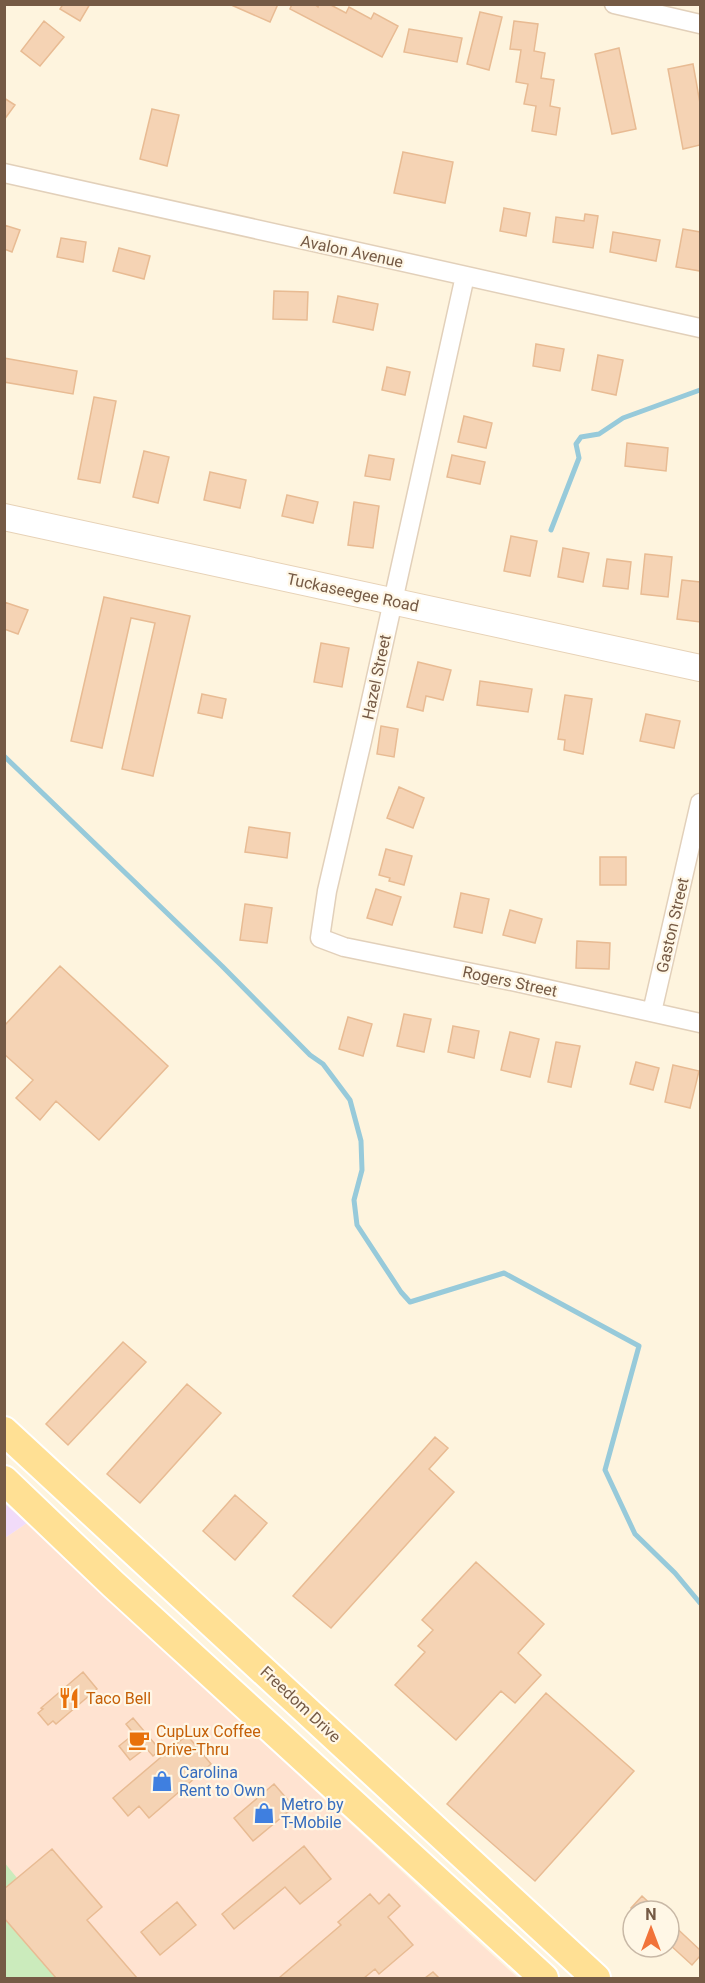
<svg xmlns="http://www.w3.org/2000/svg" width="705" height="1983" font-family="Roboto,sans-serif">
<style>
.commercial{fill:#ffe3d1}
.education{fill:#f1dbf9}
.green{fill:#cbebbc}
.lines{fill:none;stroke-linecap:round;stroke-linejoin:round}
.stream{stroke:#97cada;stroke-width:5}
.building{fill:#f5d3b4;stroke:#e8bb93;stroke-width:1.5}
.minor-casing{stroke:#e2d0ba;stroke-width:21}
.secondary-casing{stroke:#e7d2b7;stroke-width:28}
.primary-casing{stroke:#fff;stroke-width:32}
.minor{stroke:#fff;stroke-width:18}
.secondary{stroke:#fff;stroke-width:26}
.primary{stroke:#ffe094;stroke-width:28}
.labels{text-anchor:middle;stroke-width:4.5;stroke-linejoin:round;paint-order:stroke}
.street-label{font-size:16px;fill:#755a45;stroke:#fff7e6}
.food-label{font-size:16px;fill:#c56008;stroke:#fff7e6;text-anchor:start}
.shop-label{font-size:16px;fill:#366cbe;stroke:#fff7e6;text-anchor:start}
</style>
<rect width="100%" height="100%" fill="#fef4de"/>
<path class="commercial" d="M27,1523L451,1917L518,1978H34L5,1940V1538Z"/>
<path class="education" d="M4,1503L27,1523L5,1538H4Z"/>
<path class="green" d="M4,1862L17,1878L4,1889Z
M5,1918L56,1978H5Z"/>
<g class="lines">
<path class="stream" d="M551,530L579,458L576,444L581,437L599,434L623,418L700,390
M4,756L222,966L310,1055L323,1064L350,1100L361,1141L362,1170L354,1200L357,1225L401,1292L410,1302L504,1273L639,1346L605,1470L635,1534L675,1573L700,1603"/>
</g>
<path class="building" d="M63,4H90L80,21L60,9Z
M229,4H278L270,22Z
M292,4H314L318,7L319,4H329L346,13L349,7L371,19L374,13L398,26L382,57L290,9Z
M480,12L502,17L489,70L467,64Z
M44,21L64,37L40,66L21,51Z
M514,21L538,24L534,51L545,53L541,78L554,80L550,106L560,108L556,135L532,131L536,106L524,104L528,84L516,82L521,50L510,49Z
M409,29L462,38L457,62L404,52Z
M619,48L636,129L612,134L595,54Z
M693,64L700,103V145L683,149L668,69Z
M4,98L15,105L4,120Z
M152,109L179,115L167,166L140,159Z
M403,152L453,162L445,203L394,193Z
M504,208L530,213L526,236L500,231Z
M585,214L598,216L593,248L553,242L556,217L584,221Z
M4,225L20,230L12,252L4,249Z
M683,229L700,232V271L676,267Z
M613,232L660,240L656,261L610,252Z
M61,238L86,242L83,262L57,257Z
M119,248L150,256L144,279L113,271Z
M274,291L308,292L307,320L273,319Z
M338,296L378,304L373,330L333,322Z
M536,344L564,349L560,371L533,366Z
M598,355L623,360L616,395L592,390Z
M4,358L77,371L73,394L4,382Z
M387,367L410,372L405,395L382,390Z
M94,397L116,401L100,483L78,479Z
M464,416L492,423L486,448L458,442Z
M627,443L668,448L666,471L625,466Z
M144,451L169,457L158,503L133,497Z
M369,455L394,459L390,480L365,476Z
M452,455L485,462L480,484L447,477Z
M210,472L246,480L240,508L204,500Z
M287,495L318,502L313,523L282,516Z
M354,502L379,506L373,548L348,545Z
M511,536L537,541L530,576L504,571Z
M563,548L589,553L583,582L558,577Z
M645,554L672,557L668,597L641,594Z
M607,559L631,562L628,589L603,586Z
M682,580L700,582V622L677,619Z
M104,597L190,616L153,776L122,769L155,623L131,618L102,748L71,741Z
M4,602L28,610L18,634L4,629Z
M321,643L349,648L342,687L314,682Z
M418,662L451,670L443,700L426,696L423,711L407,707Z
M480,681L532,689L528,712L477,705Z
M202,694L226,699L222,718L198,713Z
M565,695L592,699L583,754L564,750L565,740L558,739Z
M646,714L680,721L674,748L640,741Z
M381,726L398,729L394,757L377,754Z
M399,787L424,798L413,828L387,818Z
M249,827L290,833L287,858L245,852Z
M386,849L412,856L404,885L389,881L390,878L379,875Z
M600,857H626V885H600Z
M376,889L401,897L392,925L367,918Z
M461,893L489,899L482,933L454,927Z
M245,904L272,908L267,943L240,940Z
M510,910L542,919L535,943L503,935Z
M577,941L610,943L609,969L576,968Z
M60,966L168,1066L99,1140L56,1101L40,1120L16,1098L33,1080L4,1054V1026Z
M404,1014L431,1019L424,1052L397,1046Z
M348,1017L372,1024L363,1056L339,1049Z
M453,1026L479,1031L474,1058L448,1052Z
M510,1032L539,1039L530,1077L501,1070Z
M556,1042L580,1046L571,1087L548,1082Z
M636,1062L659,1068L653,1090L630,1084Z
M673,1065L699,1071L690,1108L665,1102Z
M123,1342L146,1362L68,1445L46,1424Z
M187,1384L221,1413L140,1503L107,1474Z
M435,1437L448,1448L429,1469L454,1492L331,1628L293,1596Z
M235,1495L267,1523L235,1560L203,1531Z
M476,1562L544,1624L518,1653L541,1675L515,1703L501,1691L456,1740L395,1685L425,1652L418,1646L433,1630L422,1620Z
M83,1672L97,1689L56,1724L53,1721L48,1725L38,1713L43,1709L41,1708Z
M546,1693L634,1771L535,1881L447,1804Z
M133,1718L160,1750L153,1756L146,1748L130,1760L119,1746L134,1734L126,1724Z
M187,1735L211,1764L149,1818L139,1806L128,1816L113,1798Z
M274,1784L294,1807L253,1841L234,1818Z
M304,1846L331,1879L300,1904L285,1887L234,1929L222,1914Z
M52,1849L102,1907L87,1920L137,1978H56L4,1918V1889Z
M370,1894L379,1904L389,1894L400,1906L388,1917L413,1945L379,1974L375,1969L364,1978H279L341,1925L338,1922Z
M642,1896L658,1911H634L631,1908Z
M177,1902L196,1925L160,1955L141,1932Z
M669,1921L700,1950V1956L692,1965L669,1944Z
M433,1972L439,1978H425Z"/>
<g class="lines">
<defs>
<path id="minor" d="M614,4L700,24
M4,173L700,328
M465,276L362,741L327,891L320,938L344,947L516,982L700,1023
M652,1012L700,803"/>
<path id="secondary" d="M4,517L700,668"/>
<path id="primary" d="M4,1431L596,1978
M4,1480L113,1584L544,1978"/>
</defs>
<use href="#minor" class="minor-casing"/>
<use href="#secondary" class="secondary-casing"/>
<use href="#primary" class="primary-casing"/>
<use href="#minor" class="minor"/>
<use href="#secondary" class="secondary"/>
<use href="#primary" class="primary"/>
</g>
<defs>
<symbol id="restaurant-bare" viewBox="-9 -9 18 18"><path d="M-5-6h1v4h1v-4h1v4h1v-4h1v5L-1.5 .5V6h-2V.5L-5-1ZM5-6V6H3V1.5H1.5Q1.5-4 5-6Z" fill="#e8710a" stroke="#fff7e6" stroke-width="2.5" paint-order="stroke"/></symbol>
<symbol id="cafe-bare" viewBox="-9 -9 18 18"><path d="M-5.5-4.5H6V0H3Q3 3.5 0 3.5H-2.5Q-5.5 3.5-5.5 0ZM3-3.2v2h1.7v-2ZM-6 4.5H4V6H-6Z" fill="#e8710a" stroke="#fff7e6" stroke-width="2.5" paint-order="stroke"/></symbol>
<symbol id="shop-bare" viewBox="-9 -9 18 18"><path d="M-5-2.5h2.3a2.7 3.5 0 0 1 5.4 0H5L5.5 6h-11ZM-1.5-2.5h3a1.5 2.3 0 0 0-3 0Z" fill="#3f7fe0" stroke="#fff7e6" stroke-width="2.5" paint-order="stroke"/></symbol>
</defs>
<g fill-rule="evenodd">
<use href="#restaurant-bare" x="54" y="1683" width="30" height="30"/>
<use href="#cafe-bare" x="124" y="1725" width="30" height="30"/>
<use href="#shop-bare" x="147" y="1766" width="30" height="30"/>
<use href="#shop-bare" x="249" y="1798" width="30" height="30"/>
</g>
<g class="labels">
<g class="street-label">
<text transform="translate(352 251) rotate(12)" y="6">Avalon Avenue</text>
<text transform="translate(353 592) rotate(12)" y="6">Tuckaseegee Road</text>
<text transform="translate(376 677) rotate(-78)" y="6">Hazel Street</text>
<text transform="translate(672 925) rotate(-77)" y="6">Gaston Street</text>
<text transform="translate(510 981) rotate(12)" y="6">Rogers Street</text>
<text transform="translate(301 1704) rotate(43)" y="6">Freedom Drive</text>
</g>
<g class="food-label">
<text x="86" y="1704">Taco Bell</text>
<text x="156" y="1737">CupLux Coffee<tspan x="156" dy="18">Drive-Thru</tspan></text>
</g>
<g class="shop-label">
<text x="179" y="1778">Carolina<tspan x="179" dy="18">Rent to Own</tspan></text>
<text x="281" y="1810">Metro by<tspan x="281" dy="18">T-Mobile</tspan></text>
</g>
</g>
<rect width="705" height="1983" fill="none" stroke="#755a45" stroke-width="12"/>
<g transform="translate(651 1929)"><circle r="28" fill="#fff7e6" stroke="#c8b8a6" stroke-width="1.5"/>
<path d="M0-4.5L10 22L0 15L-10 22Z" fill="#f1733a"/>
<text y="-9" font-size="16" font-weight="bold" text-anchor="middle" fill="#755a45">N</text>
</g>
</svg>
